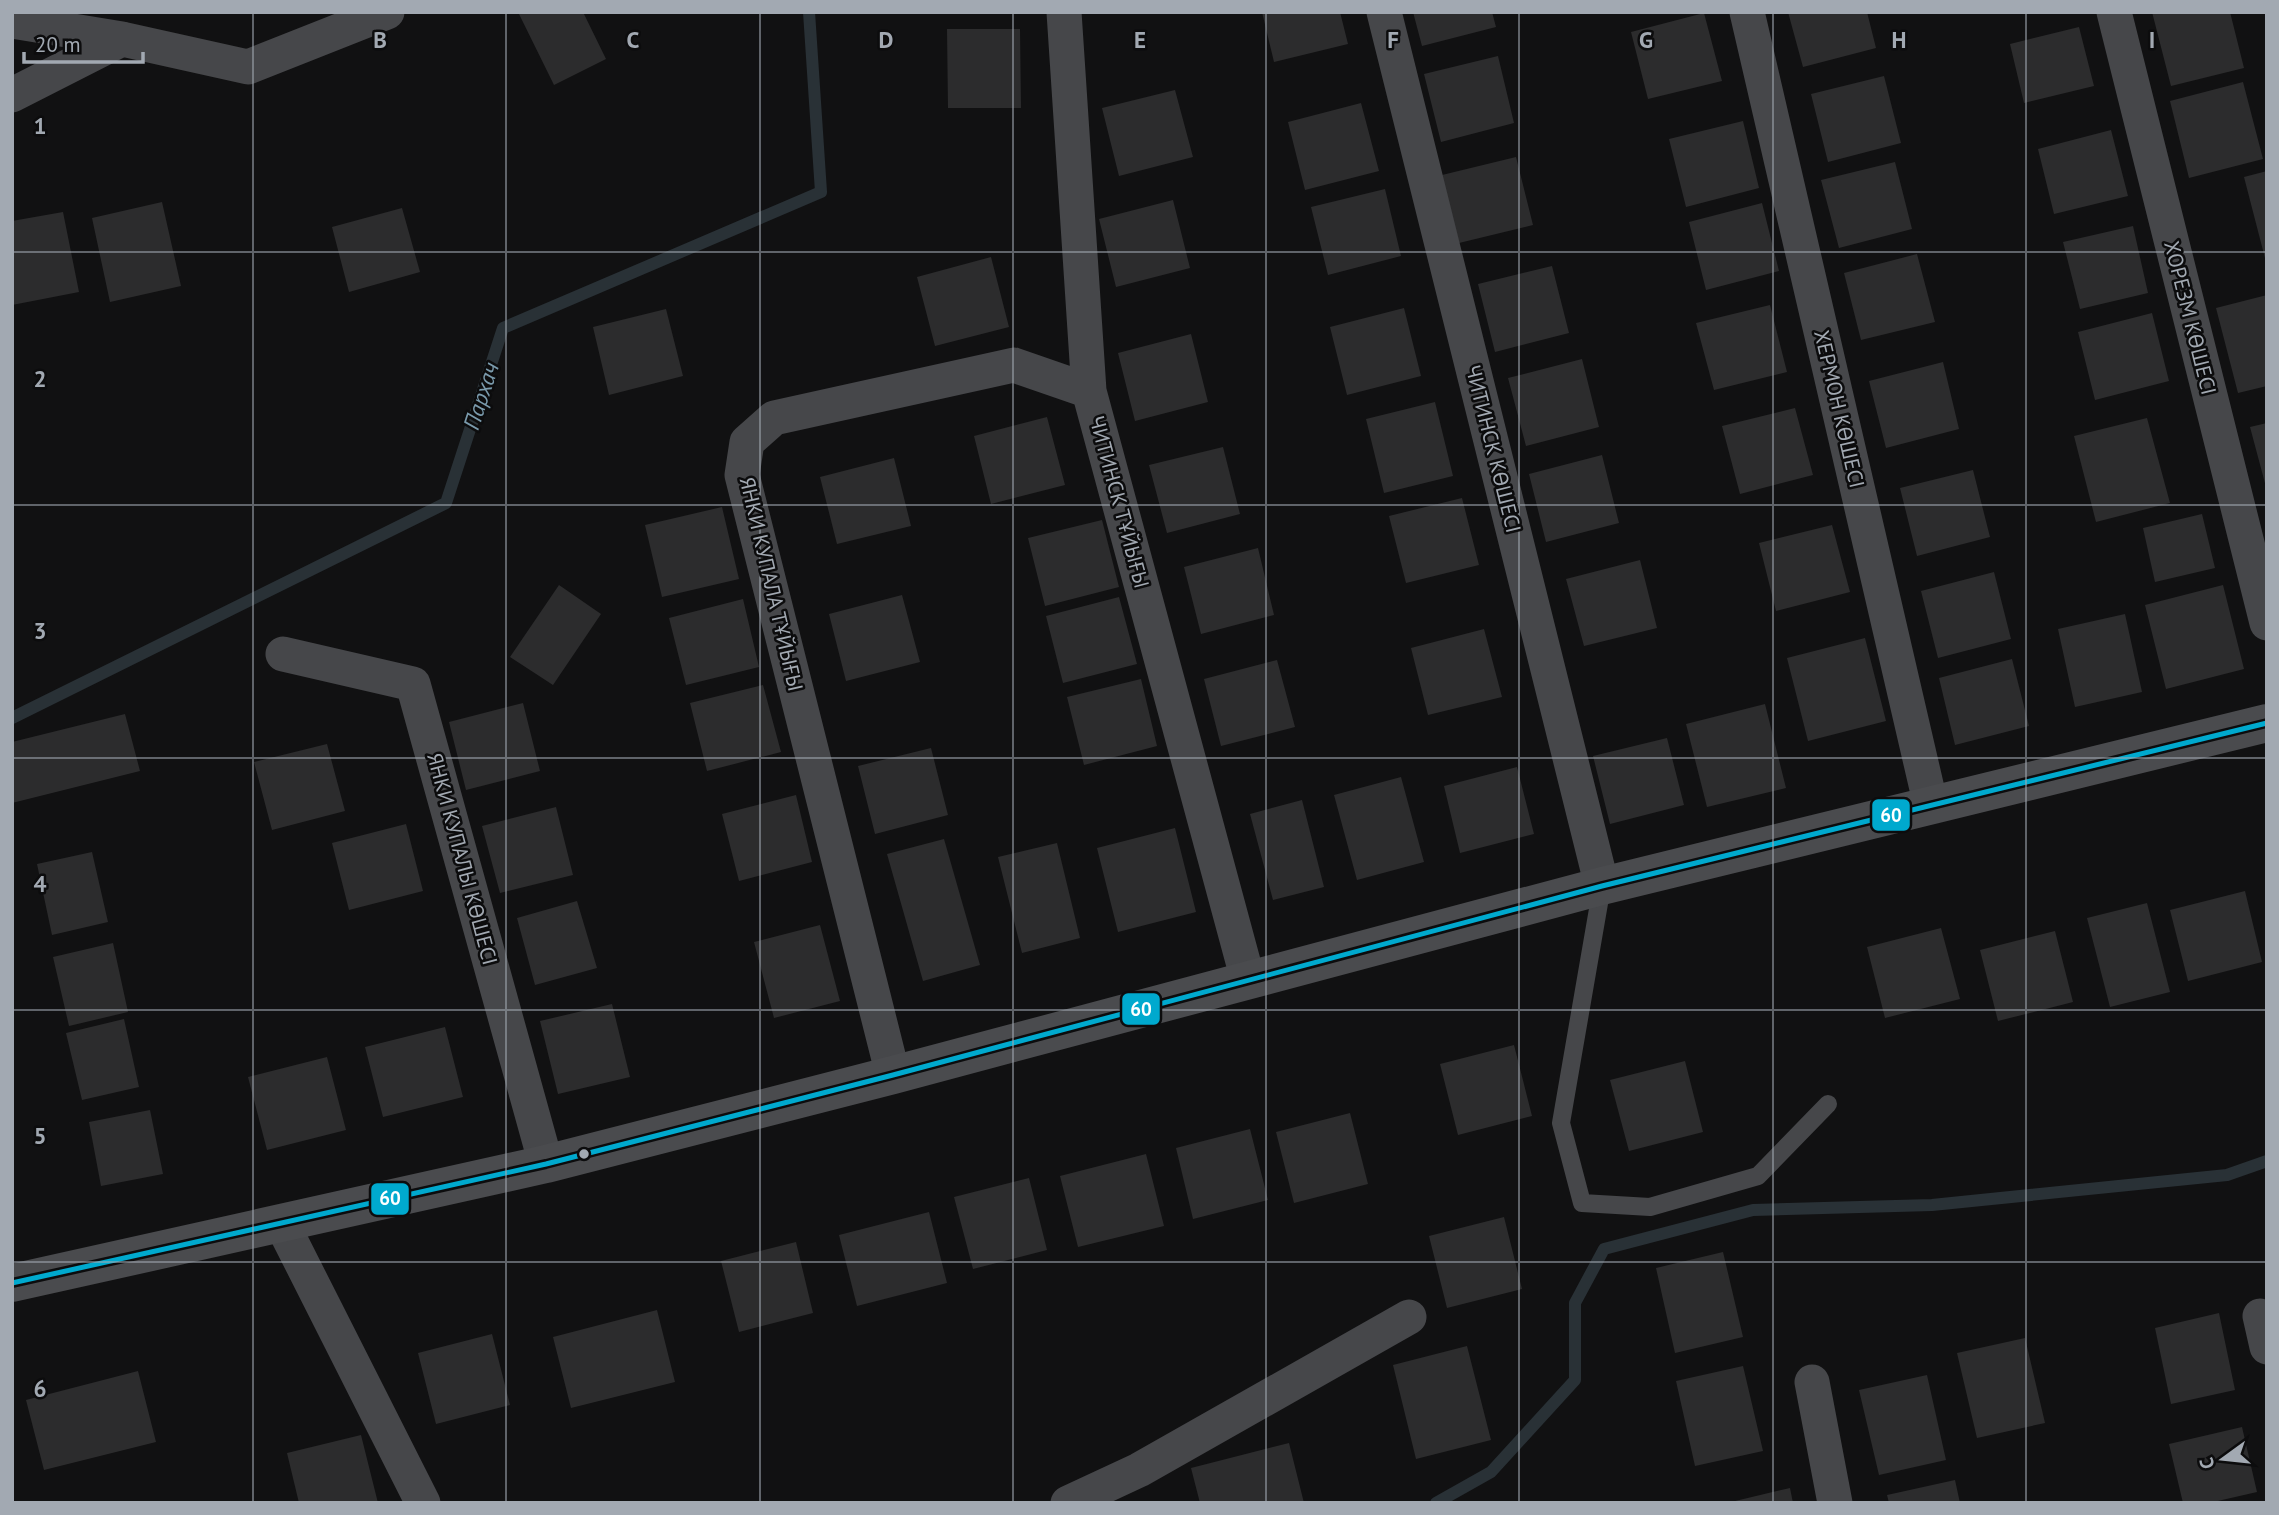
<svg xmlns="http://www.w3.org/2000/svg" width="2279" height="1515" font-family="'PT Sans',sans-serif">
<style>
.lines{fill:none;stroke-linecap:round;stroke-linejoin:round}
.stream{stroke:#293136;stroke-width:12}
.building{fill:#2c2c2d}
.lane{stroke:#46474a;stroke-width:18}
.street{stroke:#46474a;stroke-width:35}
.secondary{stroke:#4a4b4e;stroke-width:38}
.bus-1-casing{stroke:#0c0c0d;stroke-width:10}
.bus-1{stroke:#00a9ce;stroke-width:5}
.grid{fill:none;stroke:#a2a9b2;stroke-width:2;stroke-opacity:0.55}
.bus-dot{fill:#a2a9b2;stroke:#0c0c0d;stroke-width:2.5}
.labels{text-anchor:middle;stroke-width:5;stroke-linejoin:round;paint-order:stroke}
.street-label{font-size:21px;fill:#a2a9b2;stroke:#0c0c0d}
.water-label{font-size:23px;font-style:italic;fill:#7a9aac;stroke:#0c0c0d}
.grid-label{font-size:23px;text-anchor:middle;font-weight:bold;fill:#a2a9b2;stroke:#0c0c0d;stroke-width:5;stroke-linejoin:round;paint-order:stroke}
.line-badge{stroke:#0c0c0d;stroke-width:2.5}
.badge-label{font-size:19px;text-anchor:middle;font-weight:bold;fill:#fff}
</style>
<rect width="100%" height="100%" fill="#111112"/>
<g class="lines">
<path class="stream" d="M12,718L446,503L503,328L821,192L809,12
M1436,1503L1491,1472L1575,1380V1303L1604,1249L1753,1210L1932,1205L2227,1175L2267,1161"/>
</g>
<path class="building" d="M523,12H583L606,59L554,85L519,14Z
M1262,12H1340L1348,44L1274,62Z
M1413,12H1492L1496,27L1422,46Z
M1788,12H1867L1876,48L1803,67Z
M2152,12H2230L2244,68L2171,86Z
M1704,13L1722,81L1648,99L1631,32Z
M2079,27L2094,86L2024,103L2010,44Z
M947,29H1020L1021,108H948Z
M1498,56L1514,123L1441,142L1424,74Z
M1884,76L1901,143L1828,162L1811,94Z
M2243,82L2263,159L2189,178L2170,101Z
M1175,90L1193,157L1119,176L1102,108Z
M1361,103L1379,171L1305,190L1288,122Z
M1743,121L1759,188L1686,207L1669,139Z
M2111,130L2128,196L2054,214L2038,149Z
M1516,157L1533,225L1459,243L1442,175Z
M1895,162L1912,229L1839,248L1821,180Z
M2267,171V261L2266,262L2244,177Z
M1385,189L1401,256L1328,275L1311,207Z
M1173,200L1190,268L1116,287L1099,219Z
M162,202L181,286L110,302L92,218Z
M1762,203L1779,271L1706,290L1689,222Z
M402,208L420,272L349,292L332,227Z
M63,212L79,292L12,305V221Z
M2133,226L2148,293L2080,309L2063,242Z
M1917,254L1935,322L1861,340L1844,273Z
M991,257L1009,327L935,346L917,277Z
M1552,266L1569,333L1495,352L1478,284Z
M2267,295V386L2238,393L2216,308Z
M1770,305L1787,372L1714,390L1696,323Z
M1404,308L1421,376L1347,395L1330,327Z
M666,309L683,376L609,395L593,327Z
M2152,313L2169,381L2095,400L2078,332Z
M1191,334L1208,402L1135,421L1118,353Z
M1582,359L1599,427L1526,446L1508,378Z
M1943,362L1959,429L1886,448L1869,381Z
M1435,402L1453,476L1384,493L1366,419Z
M1795,408L1813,475L1740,494L1722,426Z
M1047,417L1065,485L991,504L974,436Z
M2147,418L2170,503L2096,522L2074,436Z
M2267,423V487H2266L2250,427Z
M1223,447L1240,514L1167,533L1149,465Z
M1602,455L1619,523L1546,542L1529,474Z
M894,458L911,526L837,544L820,477Z
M1973,470L1990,537L1917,556L1900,488Z
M1462,498L1479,565L1406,583L1389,516Z
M722,507L739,579L662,597L645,525Z
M2202,514L2215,568L2155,582L2143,528Z
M1102,520L1119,587L1045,606L1028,538Z
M1832,525L1850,592L1776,611L1759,543Z
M1258,548L1274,615L1201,634L1184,567Z
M1640,560L1657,628L1584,646L1566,579Z
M1994,572L2011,639L1938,658L1921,591Z
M559,585L601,614L553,685L510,657Z
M2223,585L2244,669L2166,689L2145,605Z
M902,595L920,662L846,681L829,614Z
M1119,597L1137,664L1063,683L1046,616Z
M743,599L759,667L686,685L669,618Z
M2125,614L2142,692L2075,707L2058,629Z
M1484,629L1502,697L1428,715L1411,648Z
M1865,638L1886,721L1808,741L1787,658Z
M2012,659L2029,726L1955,745L1939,678Z
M1277,660L1295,727L1221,746L1204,679Z
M1141,679L1157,746L1084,765L1067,697Z
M763,685L781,752L707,771L690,703Z
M523,703L540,771L466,790L449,722Z
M1765,704L1786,788L1707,807L1686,724Z
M125,714L140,771L12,803V742Z
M1667,738L1684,805L1610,824L1593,756Z
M327,744L345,811L272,830L254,762Z
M931,748L948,815L875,834L858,766Z
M1517,767L1534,834L1460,853L1444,786Z
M1401,777L1424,862L1357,880L1334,795Z
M796,795L812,862L739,881L722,814Z
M1302,800L1324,887L1273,900L1250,814Z
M556,807L573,875L500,893L482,826Z
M406,824L423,891L349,910L332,843Z
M1175,828L1196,912L1118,932L1097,848Z
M944,839L980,965L923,981L887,854Z
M1057,843L1080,938L1022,953L998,857Z
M92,852L108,922L52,935L37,864Z
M2245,891L2262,962L2188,981L2170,910Z
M577,901L597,968L535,985L517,918Z
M2147,903L2170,992L2110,1007L2087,918Z
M820,925L840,1001L774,1018L754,942Z
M1941,928L1960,999L1885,1018L1867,947Z
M2055,931L2073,1002L1998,1021L1980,950Z
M113,943L128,1012L69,1026L53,957Z
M612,1004L630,1077L558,1094L540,1021Z
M124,1019L139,1087L82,1100L66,1033Z
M445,1027L463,1097L383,1117L365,1047Z
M1514,1045L1532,1116L1458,1135L1440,1064Z
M327,1057L346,1130L267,1150L248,1077Z
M1685,1061L1703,1132L1629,1151L1610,1080Z
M150,1110L163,1174L101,1186L89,1122Z
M1350,1113L1368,1184L1294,1203L1276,1132Z
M1250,1129L1268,1200L1193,1219L1176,1148Z
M1146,1154L1164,1226L1078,1247L1060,1176Z
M1029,1178L1047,1250L973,1269L954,1197Z
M929,1212L947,1283L857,1306L839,1235Z
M1504,1217L1522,1289L1447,1308L1429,1236Z
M796,1242L813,1313L739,1332L721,1261Z
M1723,1252L1743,1337L1675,1353L1656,1268Z
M657,1310L675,1382L571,1408L553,1337Z
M2219,1313L2235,1390L2171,1404L2155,1328Z
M492,1334L510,1405L436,1424L418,1353Z
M2025,1338L2045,1423L1977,1438L1957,1353Z
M1467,1346L1491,1440L1416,1459L1393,1365Z
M1743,1366L1763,1451L1695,1466L1676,1381Z
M138,1371L156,1442L44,1470L26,1400Z
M1927,1375L1946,1460L1879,1475L1859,1390Z
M2242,1427L2257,1492L2209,1503H2183L2169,1444Z
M361,1435L378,1503H299L287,1453Z
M1289,1443L1304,1503H1200L1191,1468Z
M1955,1480L1960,1503H1889L1887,1495Z
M1790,1488L1793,1503H1731V1502Z"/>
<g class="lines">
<path class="lane" d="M1602,886L1561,1123L1582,1203L1650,1207L1758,1176L1828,1104"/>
<path class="street" d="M1064,12L1089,391L1248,980
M1384,12L1602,886
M1747,12L1931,806
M2114,12L2267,623
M12,21L122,39L248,67L387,12
M12,95L122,39
M283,654L413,684L546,1164
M893,1075L742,475L747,442L774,418L1014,365L1089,391
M282,1224L423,1503
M2260,1316L2267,1347
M1812,1382L1835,1503
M1068,1503L1139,1470L1409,1317"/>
<path class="secondary" d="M12,1283L546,1164L893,1075L1602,886L2267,723"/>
<defs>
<path id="bus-1" d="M12,1283L546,1164L893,1075L1602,886L2267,723"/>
</defs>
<use href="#bus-1" class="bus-1-casing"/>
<use href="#bus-1" class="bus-1"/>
</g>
<path class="grid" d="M253,12V1503M506,12V1503M760,12V1503M1013,12V1503M1266,12V1503M1519,12V1503M1773,12V1503M2026,12V1503M12,252H2267M12,505H2267M12,758H2267M12,1010H2267M12,1262H2267"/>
<circle class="bus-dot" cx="584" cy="1154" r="6"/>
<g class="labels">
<g class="street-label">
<text transform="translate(2190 318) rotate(76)" y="7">ХОРЕЗМ КӨШЕСІ</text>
<text transform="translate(1839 409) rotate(77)" y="7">ХЕРМОН КӨШЕСІ</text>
<text transform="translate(1493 449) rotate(76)" y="7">ЧИТИНСК КӨШЕСІ</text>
<text transform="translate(1119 502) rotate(75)" y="7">ЧИТИНСК ТҰЙЫҒЫ</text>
<text transform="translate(771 584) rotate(77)" y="7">ЯНКИ КУПАЛА ТҰЙЫҒЫ</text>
<text transform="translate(462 859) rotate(75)" y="7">ЯНКИ КУПАЛЫ КӨШЕСІ</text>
</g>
<g class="water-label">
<text transform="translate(481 396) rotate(-72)" y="8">Пархач</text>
</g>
</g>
<g class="grid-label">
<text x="380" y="48">B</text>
<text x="633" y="48">C</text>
<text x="886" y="48">D</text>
<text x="1140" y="48">E</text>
<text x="1393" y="48">F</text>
<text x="1646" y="48">G</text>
<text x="1899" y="48">H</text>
<text x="2152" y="48">I</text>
<text x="40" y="134">1</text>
<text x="40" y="387">2</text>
<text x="40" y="639">3</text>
<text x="40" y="892">4</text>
<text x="40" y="1144">5</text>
<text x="40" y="1397">6</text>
</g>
<g class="line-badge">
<rect x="1871" y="798" width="40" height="34" rx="7" fill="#00a9ce"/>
<rect x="1121" y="992" width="40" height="34" rx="7" fill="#00a9ce"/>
<rect x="370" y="1182" width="40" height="34" rx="7" fill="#00a9ce"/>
</g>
<g class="badge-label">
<text x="1891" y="822">60</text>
<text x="1141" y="1016">60</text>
<text x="390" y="1205">60</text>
</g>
<rect width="2279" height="1515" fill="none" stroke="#a2a9b2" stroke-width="28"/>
<g transform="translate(2223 1459) rotate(255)" stroke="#0c0c0d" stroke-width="5" paint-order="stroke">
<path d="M0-5L12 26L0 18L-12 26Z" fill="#a2a9b2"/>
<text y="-10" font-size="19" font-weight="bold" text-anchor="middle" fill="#a2a9b2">С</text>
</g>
<path d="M24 52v10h119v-10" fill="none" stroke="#a2a9b2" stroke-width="3.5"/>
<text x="35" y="52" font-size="21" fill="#a2a9b2" stroke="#0c0c0d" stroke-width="5" paint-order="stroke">20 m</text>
</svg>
